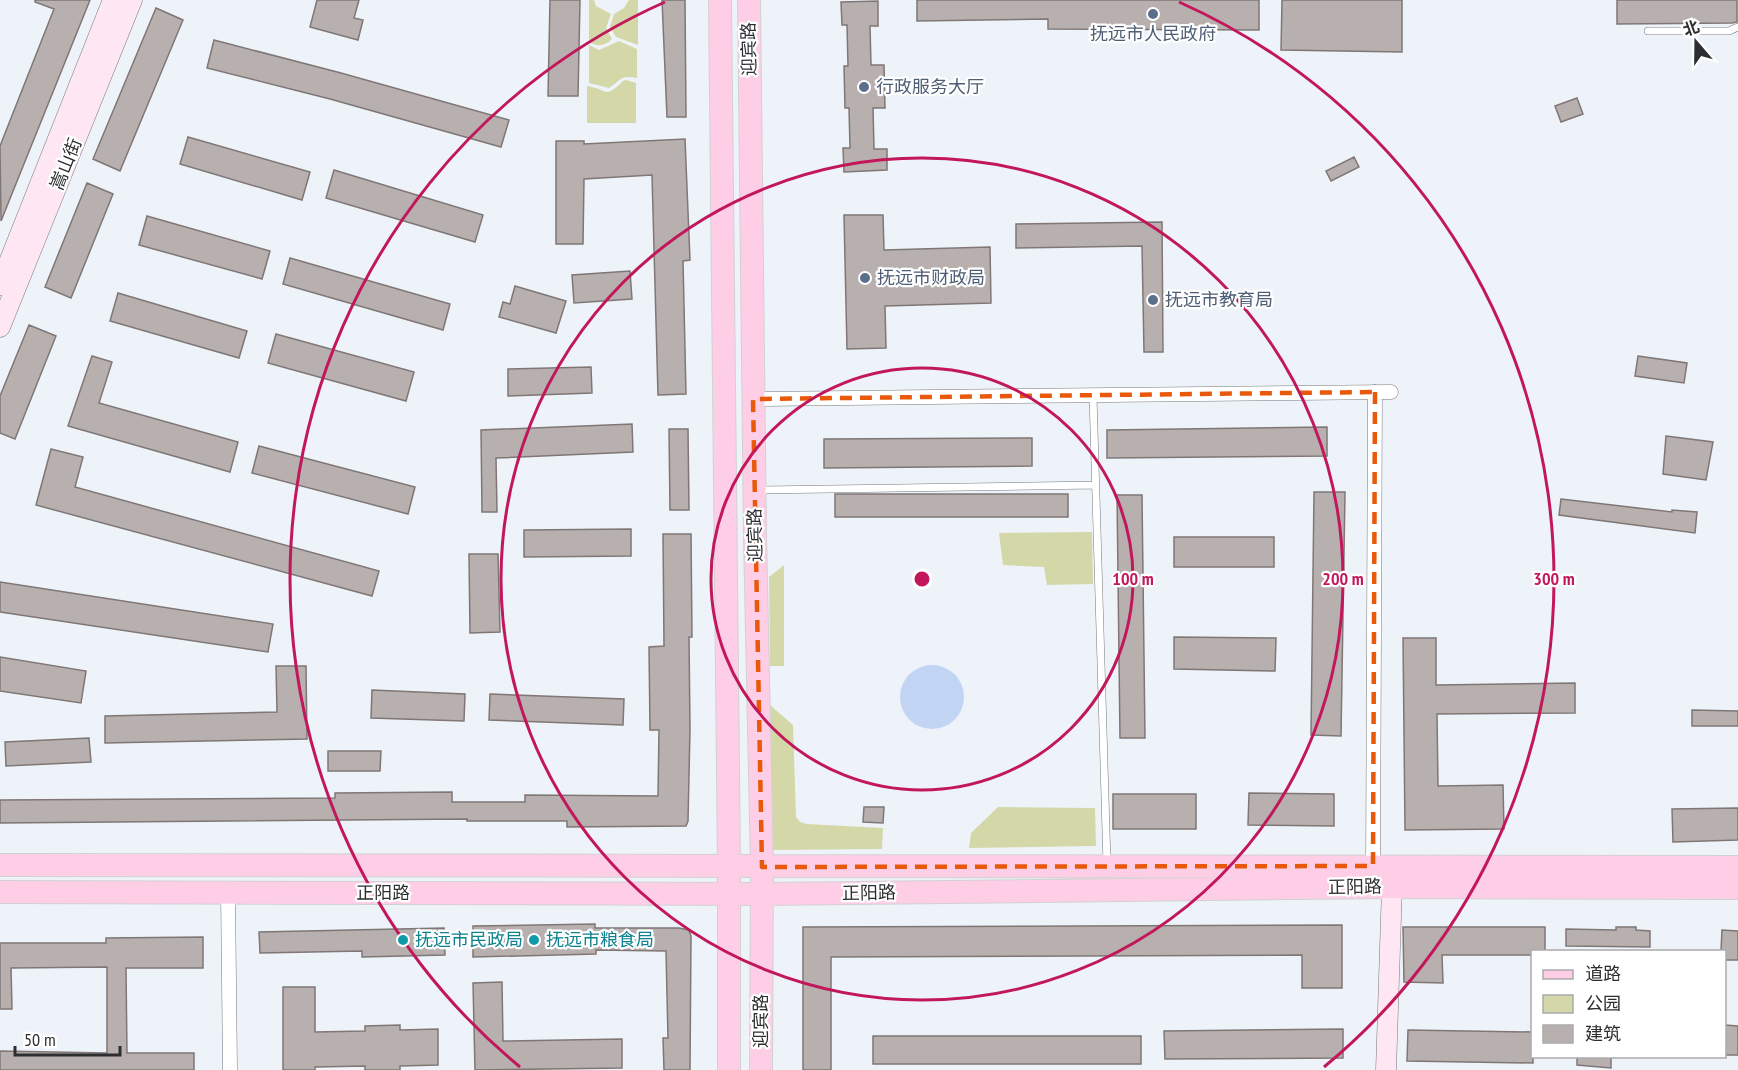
<svg xmlns="http://www.w3.org/2000/svg" width="1738" height="1070" font-family="'PT Sans Narrow','Noto Sans SC',sans-serif">
<style>
.green{fill:#d4d8a8}
.water{fill:#c1d4f4}
.building{fill:#b8b0ae;stroke:#7e7775;stroke-width:1.5}
.lines{fill:none;stroke-linecap:round;stroke-linejoin:round}
.lane-casing{stroke:#767b7f;stroke-width:8}
.street-casing{stroke:#767b7f;stroke-width:15}
.secondary-casing{stroke:#767b7f;stroke-width:21}
.primary-casing{stroke:#d1d1d1;stroke-width:24}
.lane{stroke:#fff;stroke-width:7}
.street{stroke:#fff;stroke-width:14}
.secondary{stroke:#fee6f3;stroke-width:20}
.primary{stroke:#fecee6;stroke-width:22}
.marked{fill:none;stroke:#e8590c;stroke-width:4.5;stroke-dasharray:12 8;stroke-linejoin:round}
.ring{fill:none;stroke:#c2185b;stroke-width:3}
.service-dot{fill:#5c6f8a;stroke:#fff;stroke-width:2}
.culture-dot{fill:#0f9aa8;stroke:#fff;stroke-width:2}
.labels{text-anchor:middle;stroke-width:4.5;stroke-linejoin:round;paint-order:stroke}
.service-label{font-size:18px;fill:#4e5e75;stroke:#fff;text-anchor:start}
.street-label{font-size:18px;fill:#2c2e30;stroke:#fff}
.culture-label{font-size:18px;fill:#0d838f;stroke:#fff;text-anchor:start}
.centre{fill:#c2185b;stroke:#fff;stroke-width:3}
.ring-label{font-size:18px;text-anchor:middle;font-weight:bold;fill:#c2185b;stroke:#fff;stroke-width:4.5;stroke-linejoin:round;paint-order:stroke}
</style>
<rect width="100%" height="100%" fill="#eef3f9"/>
<path class="green" d="M589,0H594L596,6L611,14L606,28L612,39C606,46 597,47 589,42Z
M629,0H638V45L616,37L610,27L614,14L624,8Z
M619,41L637,49V78C619,75 622,80 609,88L589,83V45L599,50Z
M626,80L636,83V123H587V86C608,89 604,100 623,81Z
M1092,532L1093,584L1047,585L1044,567L1003,565L999,533Z
M784,565V666H770L769,577Z
M770,705L793,725L796,817L800,822L807,824L883,828L882,849L772,850Z
M998,807L1095,808L1096,846L969,848L971,833Z"/>
<path class="water" d="M900 697a32 32 0 1 1 64 0a32 32 0 1 1-64 0Z"/>
<path class="building" d="M35,0H90L1,221L0,146L54,9L35,2Z
M317,0H359L354,18L363,20L358,40L310,27Z
M550,0H580L578,96H548Z
M662,0H685L686,117H667Z
M917,0H1259V30L1048,29V19L917,21Z
M1282,0H1402V52L1281,50Z
M1617,0H1737V22L1732,23L1617,24Z
M878,1V26H870L871,65H884L885,108H873L874,149H887V170L844,172L843,148H850L849,108H845L844,66H848L847,25H842L841,2Z
M156,8L183,20L120,171L93,159Z
M214,40L341,73L509,120L501,147L330,99L207,68Z
M1577,98L1583,114L1561,122L1555,106Z
M188,137L310,172L302,200L180,164Z
M685,139L690,260L683,261L686,394L658,395L652,175L584,179L583,244H556V141H584V144Z
M1354,157L1359,167L1331,181L1326,171Z
M334,170L483,215L475,242L326,198Z
M87,183L113,194L71,298L45,287Z
M844,215H883L884,250L990,247L991,303L885,306L886,348L847,349Z
M147,216L270,251L262,279L139,245Z
M1162,222L1163,352H1144L1142,246L1016,248V224Z
M290,258L450,304L443,330L283,284Z
M630,271L632,299L574,303L572,275Z
M515,286L566,301L556,333L499,317L503,302L510,304Z
M118,293L247,331L239,358L110,321Z
M29,325L56,336L15,439L0,433V396Z
M276,334L414,372L406,401L268,363Z
M92,356L112,362L99,403L238,442L230,472L68,426Z
M1638,356L1687,363L1684,383L1635,376Z
M591,367L592,393L508,396V369Z
M632,424L633,452L496,458L497,512H482L481,430Z
M1327,427V456L1107,458V430Z
M669,429H688L689,510H670Z
M1666,436L1713,442L1706,480L1663,474Z
M1032,438V466L824,468V439Z
M259,446L415,487L408,514L252,473Z
M51,449L83,457L75,487L379,571L372,596L36,505Z
M1314,492H1345L1341,736L1311,735Z
M835,494H1068V517H835Z
M1117,495H1142L1145,738H1120Z
M1561,499L1672,512V510L1697,512L1695,533L1559,515Z
M631,529V556L524,557V530Z
M663,534H691L692,637H689L690,729L688,821L686,826L567,827V821H467V819L0,823V800L335,798V793L452,792V802H525V795L658,796L659,730H650L649,647L664,646Z
M1174,537H1274V567H1174Z
M469,554H498L500,632L470,633Z
M0,582L273,624L268,652L0,612Z
M1174,637L1276,638L1275,671L1174,669Z
M1403,638H1436V685L1575,683V713L1437,714L1438,786L1503,785L1504,829L1405,830Z
M0,657L86,671L81,703L0,691Z
M276,666H306L307,739L105,743V716L277,712Z
M372,690L465,694L464,721L371,718Z
M490,694L624,699L623,725L489,720Z
M1692,710L1738,711V726H1692Z
M89,738L91,762L6,766L5,742Z
M328,751H381L380,771H328Z
M1249,793L1334,794V826L1248,825Z
M1113,794H1196V829H1113Z
M864,807H884L883,823L863,822Z
M1738,808V840L1673,842L1672,809Z
M595,924V928H679L689,930L691,936L690,1070H664L663,1038H668L666,951L596,950V954L473,957V926Z
M1342,925V988H1302V955L831,957V1070H803V927Z
M1403,927H1545V951H1533V955H1442L1443,983L1404,982Z
M1616,927H1636V930L1650,931V947L1566,946V929L1616,930Z
M444,928L445,955L362,957V951L260,953L259,932Z
M1722,930L1738,931V960H1725V951H1721Z
M203,937V968H126L127,1053H194V1070H0V1051L107,1053V967L11,968L12,1009H0V943H106V938Z
M502,982L503,1041L622,1039V1068L475,1070L473,983Z
M283,987H315V1032L365,1031V1026L400,1025V1030L438,1029V1065L400,1066V1070H365V1066L315,1067V1070H283Z
M1725,1025L1738,1026V1055H1725Z
M1343,1029V1058L1165,1059L1164,1031Z
M1408,1030L1533,1032V1063L1407,1061Z
M873,1036H1141V1064H873Z
M1577,1056H1611V1068L1577,1065Z"/>
<g class="lines">
<defs>
<path id="lane" d="M1648,31H1729L1738,27
M1093,396L1107,864
M756,490L1096,485"/>
<path id="street" d="M753,399L1391,392
M1373,873L1375,392
M228,893L230,1070"/>
<path id="secondary" d="M0,285L113,0
M0,327L132,0
M1386,1070L1392,887"/>
<path id="primary" d="M720,0L729,867V1070
M749,0L755,536L762,867L761,1070
M0,865L1738,867
M0,892L761,894L1392,887L1738,888"/>
</defs>
<use href="#lane" class="lane-casing"/>
<use href="#street" class="street-casing"/>
<use href="#secondary" class="secondary-casing"/>
<use href="#primary" class="primary-casing"/>
<use href="#lane" class="lane"/>
<use href="#street" class="street"/>
<use href="#secondary" class="secondary"/>
<use href="#primary" class="primary"/>
</g>
<path class="marked" d="M1375,392L1373,866L762,867L753,399Z"/>
<g class="ring">
<circle cx="922" cy="579" r="211"/>
<circle cx="922" cy="579" r="421"/>
<path d="M520 1067A632 632 0 0 1 665 2M1179 2A632 632 0 0 1 1324 1067"/>
</g>
<g class="service-dot">
<circle cx="1153" cy="14" r="6"/>
<circle cx="864" cy="87" r="6"/>
<circle cx="865" cy="278" r="6"/>
<circle cx="1153" cy="300" r="6"/>
</g>
<g class="culture-dot">
<circle cx="403" cy="940" r="6"/>
<circle cx="534" cy="940" r="6"/>
</g>
<g class="labels">
<g class="service-label">
<text x="1153" y="40" text-anchor="middle">抚远市人民政府</text>
<text x="876" y="93">行政服务大厅</text>
<text x="877" y="284">抚远市财政局</text>
<text x="1165" y="306">抚远市教育局</text>
</g>
<g class="street-label">
<text transform="translate(749 49) rotate(-91)" y="6">迎宾路</text>
<text transform="translate(66 164) rotate(-68)" y="6">嵩山街</text>
<text transform="translate(755 535) rotate(-91)" y="6">迎宾路</text>
<text transform="translate(1355 887) rotate(-1)" y="6">正阳路</text>
<text x="383" y="899">正阳路</text>
<text transform="translate(869 893) rotate(-1)" y="6">正阳路</text>
<text transform="translate(761 1021) rotate(-90)" y="6">迎宾路</text>
</g>
<g class="culture-label">
<text x="415" y="946">抚远市民政局</text>
<text x="546" y="946">抚远市粮食局</text>
</g>
</g>
<circle cx="922" cy="579" r="9" class="centre"/>
<g class="ring-label">
<text x="1133" y="585">100 m</text>
<text x="1343" y="585">200 m</text>
<text x="1554" y="585">300 m</text>
</g>
<rect x="1531" y="950" width="195" height="108" fill="#ffffff" stroke="#ababac" stroke-width="1.5"/>
<rect x="1543" y="970" width="30" height="9" fill="#fecee6" stroke="#ababac" stroke-width="1.5"/>
<text x="1585" y="980" font-size="18" fill="#2c2e30">道路</text>
<rect x="1543" y="995" width="30" height="18" fill="#d4d8a8" stroke="#ababac" stroke-width="1.5"/>
<text x="1585" y="1010" font-size="18" fill="#2c2e30">公园</text>
<rect x="1543" y="1025" width="30" height="18" fill="#b8b0ae" stroke="#ababac" stroke-width="1.5"/>
<text x="1585" y="1040" font-size="18" fill="#2c2e30">建筑</text>
<g transform="translate(1696 42) rotate(340)" stroke="#ffffff" stroke-width="4.5" paint-order="stroke">
<path d="M0-4.5L10 22L0 15L-10 22Z" fill="#2c2e30"/>
<text y="-9" font-size="16" font-weight="bold" text-anchor="middle" fill="#2c2e30">北</text>
</g>
<path d="M15 1046v9h105v-9" fill="none" stroke="#2c2e30" stroke-width="3"/>
<text x="24" y="1046" font-size="18" fill="#2c2e30" stroke="#ffffff" stroke-width="4.5" paint-order="stroke">50 m</text>
</svg>
